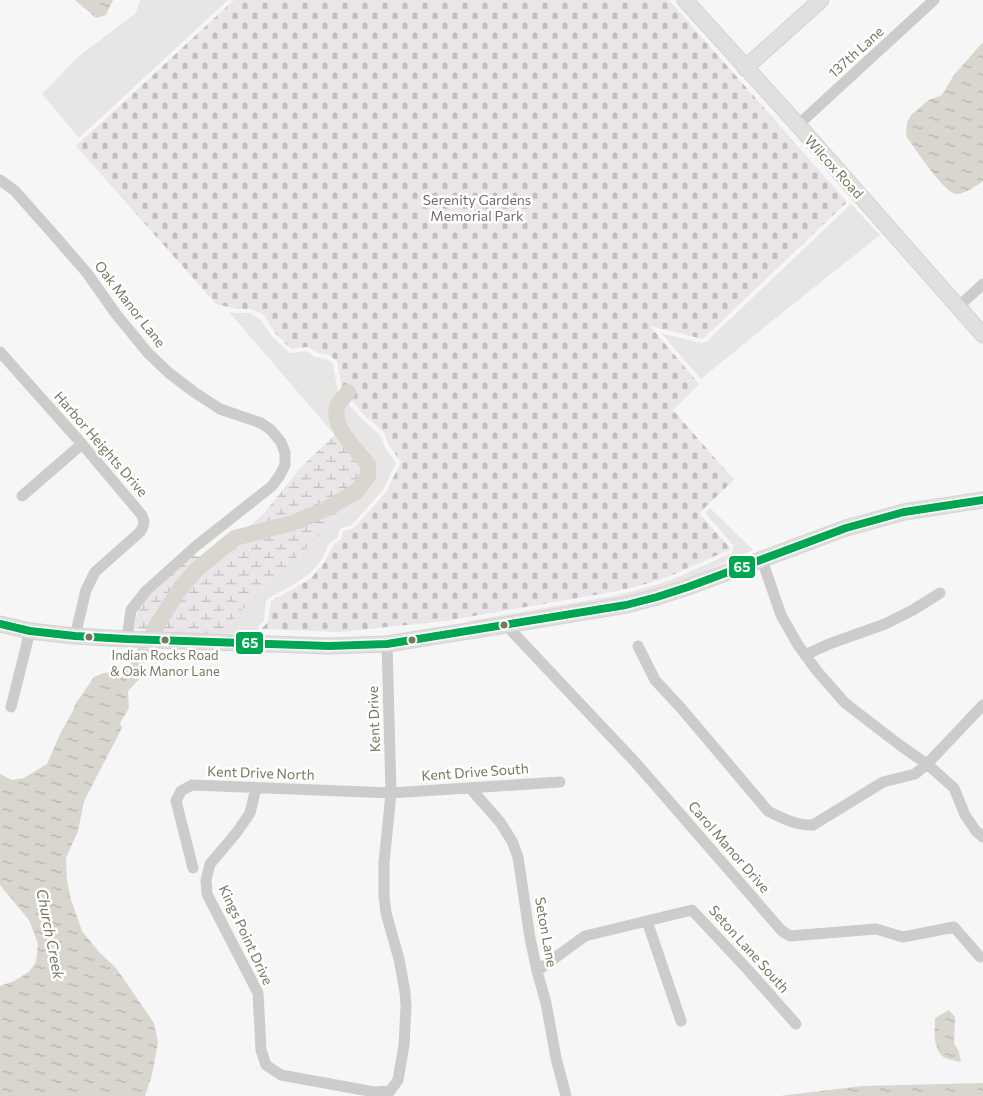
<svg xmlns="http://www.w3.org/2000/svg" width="983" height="1096" font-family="Commissioner,sans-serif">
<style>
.built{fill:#e7e6e5}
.wetland{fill:url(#wetland-marsh)}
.cemetery{fill:url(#cemetery-stones)}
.water{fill:url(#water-ripples)}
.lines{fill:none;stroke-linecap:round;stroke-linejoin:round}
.river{stroke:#d8d6ce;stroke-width:16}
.secondary-casing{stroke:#d4d3d2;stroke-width:17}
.street{stroke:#ccccca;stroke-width:11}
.secondary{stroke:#e0e0de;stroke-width:15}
.bus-1-casing{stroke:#fff;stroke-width:11}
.bus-1{stroke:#00a651;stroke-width:8}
.bus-dot{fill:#787860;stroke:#fff;stroke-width:2}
.labels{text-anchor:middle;stroke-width:5;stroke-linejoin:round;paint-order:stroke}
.bus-label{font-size:13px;fill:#787860;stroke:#fff}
.street-label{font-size:14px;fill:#787860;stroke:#fff}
.park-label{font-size:14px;fill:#7c6874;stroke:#fff}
.water-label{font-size:15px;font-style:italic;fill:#787560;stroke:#fff}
.line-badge{stroke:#fff;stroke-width:2}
.badge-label{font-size:14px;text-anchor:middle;font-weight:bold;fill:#fff}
</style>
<defs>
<pattern id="wetland-marsh" width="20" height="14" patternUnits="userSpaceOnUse" patternTransform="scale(1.25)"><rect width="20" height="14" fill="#e9e5e9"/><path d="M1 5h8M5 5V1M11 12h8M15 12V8" fill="none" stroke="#c2bec0"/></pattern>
<pattern id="cemetery-stones" width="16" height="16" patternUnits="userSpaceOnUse" patternTransform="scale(1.25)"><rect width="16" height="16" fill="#e9e5e9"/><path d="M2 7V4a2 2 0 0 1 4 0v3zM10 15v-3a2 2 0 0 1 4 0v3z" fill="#c2bec0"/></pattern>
<pattern id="water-ripples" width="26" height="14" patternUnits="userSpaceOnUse" patternTransform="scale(1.25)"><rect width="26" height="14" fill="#d8d6ce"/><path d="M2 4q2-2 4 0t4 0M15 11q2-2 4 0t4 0" fill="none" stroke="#b4b2ab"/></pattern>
</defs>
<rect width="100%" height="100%" fill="#f7f6f7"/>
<path class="built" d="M140,0H228L79,138L42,94L78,57L136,13Z
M850,203L880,235L772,321L701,379L661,333L701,343L706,342L850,205Z
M229,312L236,313H250L260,319L272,336L288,352L291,353L306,351L315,357L327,359L333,364L338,393L363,420L379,434L385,447L396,463L383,490L352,525L343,527L339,531L338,537L329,544L321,561L309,574L296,583L269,598L266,601L265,608L264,621L258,626L260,632L220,634L242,610L375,482Z
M710,508L753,550L661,591L495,620L463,622L619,595L649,587L671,580L732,553L734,546L705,513Z"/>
<path class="wetland" d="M335,435L375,482L242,610L220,634L169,633L135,629L137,610L150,594L192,556H209L238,537L265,512L302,466Z"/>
<path class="cemetery" d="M234,0H669L847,202L703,339L650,326L699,384L673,410L734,480L699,513L731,549L670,576L649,583L618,591L445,621L340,632L261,629L268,622L271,601L298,586L312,577L324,563L333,545L341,539L343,531L354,528L386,492L401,462L389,445L383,431L366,417L342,389L337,361L329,355L318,353L307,347L291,349L275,333L264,315L251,309H237L216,304L76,146Z"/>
<path class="water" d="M75,0H113L106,15L96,18Z
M983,42V181C978,185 963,195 956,194C944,193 914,147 906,136L907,122L912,114L929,100L942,95L954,75Z
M138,648L151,649L144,664L141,677L128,691L129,708L120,723L122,728L84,801L78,831L66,858L67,881L71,900L82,931L99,952L116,968L154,1023L158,1042L152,1075L145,1096H0V986L14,981L29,972L36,962L38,944L29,920L0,885V774L12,780L24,778L47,764L61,732L73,711L76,703L94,677L104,673L118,671L128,667L136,656Z
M949,1010L955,1017L954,1043L959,1052L961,1062C956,1061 950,1060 945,1058C932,1050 935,1031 935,1018Z
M983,1083V1096H780L862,1086Z"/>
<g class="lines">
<path class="river" d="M154,630L179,590L197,569L235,538L293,523L328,508L357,491L368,476V464C356,450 329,424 338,405C340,401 345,396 348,392"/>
<defs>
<path id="secondary" d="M685,0L798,125L983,335
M745,68L821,0
M0,624L30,631L75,636L127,639L329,646L387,644L506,625L626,605L657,597L688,587L846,528L904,512L983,500"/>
</defs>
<use href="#secondary" class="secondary-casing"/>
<path class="street" d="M798,125L934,0
M0,180L15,191L54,235L87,273L116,314L148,353L169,373L194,392L220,409L261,423L271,430L281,442L285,453V465L280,475L272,486L196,546L146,591L131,610L127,639
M958,307L983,284
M0,352L82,444L141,514C145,521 145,525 140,532L95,572L86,590L75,636
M22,496L82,444
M762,560L781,615L798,645L817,671L845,703L901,746L927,764L954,788L965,815L976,831L983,837
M506,625L635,762L782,931L790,936L876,929L903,937L954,927L980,957
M638,646L655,680L681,708L768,811C782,818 797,826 813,825L883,782L915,774L927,764L983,705
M805,655L829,644L885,624L913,610L940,593
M11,707L30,631
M256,788L250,813L237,832L210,864L206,880L207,894L258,993L261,1050L266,1065L281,1075L374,1092L390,1091L398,1080L404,1045L406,1007L405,992L399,959L386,913L384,896V863L391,793L387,644
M470,788L500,822L512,841L518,857L530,938L537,971L546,1003L556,1058L566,1096
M193,868L176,801L181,791L192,785L391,793L560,782
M647,921L681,1021
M537,971L585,936L692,910L749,971L796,1024"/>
<use href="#secondary" class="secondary"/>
<defs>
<path id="bus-1" d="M0,624L30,631L75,636L127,639L329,646L387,644L626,605L657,597L688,587L846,528L904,512L983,500"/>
</defs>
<use href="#bus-1" class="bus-1-casing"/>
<use href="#bus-1" class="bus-1"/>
</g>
<g class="bus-dot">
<circle cx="504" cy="625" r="4.5"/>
<circle cx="89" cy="637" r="4.5"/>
<circle cx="165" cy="640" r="4.5"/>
<circle cx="412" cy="640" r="4.5"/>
</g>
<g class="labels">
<g class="bus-label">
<text x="165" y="660">Indian Rocks Road<tspan x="165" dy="16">&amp; Oak Manor Lane</tspan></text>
</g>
<g class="street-label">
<text transform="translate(856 52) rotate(-42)" y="5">137th Lane</text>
<text transform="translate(834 167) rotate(48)" y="5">Wilcox Road</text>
<text transform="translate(130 304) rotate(52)" y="5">Oak Manor Lane</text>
<text transform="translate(101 444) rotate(49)" y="5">Harbor Heights Drive</text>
<text transform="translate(374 719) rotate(-92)" y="5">Kent Drive</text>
<text transform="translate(475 772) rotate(-4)" y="5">Kent Drive South</text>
<text transform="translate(261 773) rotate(2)" y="5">Kent Drive North</text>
<text transform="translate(729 847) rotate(49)" y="5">Carol Manor Drive</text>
<text transform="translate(546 932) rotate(80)" y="5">Seton Lane</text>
<text transform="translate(246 935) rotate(65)" y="5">Kings Point Drive</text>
<text transform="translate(749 949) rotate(48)" y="5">Seton Lane South</text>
</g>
<g class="park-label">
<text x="477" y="205">Serenity Gardens<tspan x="477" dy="16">Memorial Park</tspan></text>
</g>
<g class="water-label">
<text transform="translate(50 934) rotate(79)" y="5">Church Creek</text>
</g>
</g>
<g class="line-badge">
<rect x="728" y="555" width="28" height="24" rx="5" fill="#00a651"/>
<rect x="235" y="631" width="29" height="24" rx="5" fill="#00a651"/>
</g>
<g class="badge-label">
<text x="742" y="572">65</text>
<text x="250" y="648">65</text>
</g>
</svg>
